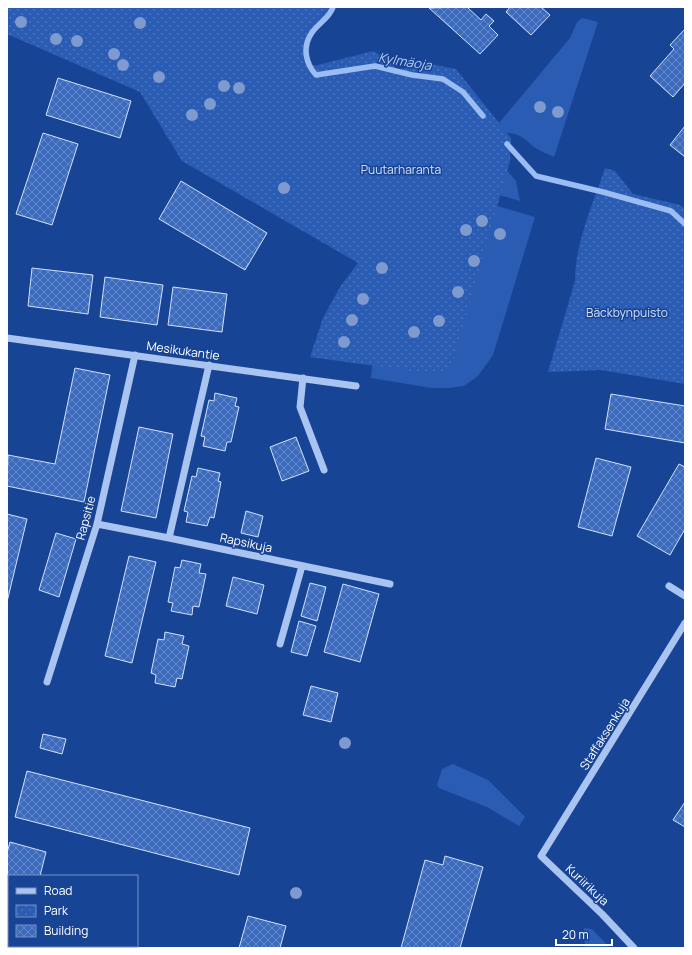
<svg xmlns="http://www.w3.org/2000/svg" width="692" height="955" font-family="Manrope,sans-serif">
<style>
.green{fill:#2b5cb4}
.park{fill:url(#park-dots)}
.lines{fill:none;stroke-linecap:round;stroke-linejoin:round}
.stream{stroke:#9cbdf3;stroke-width:5.5}
.building{fill:url(#building-cross-hatch);stroke:#d1e1fc}
.minor{stroke:#aac4f1;stroke-width:7}
.tree{fill:#7e9ace}
.labels{text-anchor:middle;stroke-width:3;stroke-linejoin:round;paint-order:stroke}
.park-label{font-size:12px;fill:#d1e1fc;stroke:#184496}
.street-label{font-size:12px;fill:#fff;stroke:#184496}
.water-label{font-size:13px;font-style:italic;fill:#b6cef7;stroke:#184496}
</style>
<defs>
<pattern id="park-dots" width="8" height="8" patternUnits="userSpaceOnUse"><rect width="8" height="8" fill="#2b5cb4"/><path d="M2 2h.1M6 6h.1" fill="none" stroke="#4b74bf" stroke-width="1.8" stroke-linecap="round"/></pattern>
<pattern id="building-cross-hatch" width="8" height="8" patternUnits="userSpaceOnUse"><rect width="8" height="8" fill="#3c6abc"/><path d="M0 0l8 8M0 8l8-8" fill="none" stroke="#6388c9"/></pattern>
</defs>
<rect width="100%" height="100%" fill="#184496"/>
<path class="green" d="M582,18L598,22L554,157C548,154 540,151 534,147C523,138 520,133 504,133L505,168L516,181L520,201L468,186V160L570,38L577,22Z
M457,194L535,217L493,355L478,376L464,386L449,388H432L371,378L373,358Z
M453,764L488,780L525,817L519,826L487,807L439,788L437,785L442,769Z
M584,928L592,929L610,948H585Z"/>
<path class="park" d="M7,7H336C333,17 326,19 320,26C310,37 305,54 314,66L373,51L387,59L397,69L431,64L456,69L511,138L510,161L452,365L444,371L434,374L310,357L323,318L340,287L358,263L182,161L140,92L7,34Z
M605,168L615,171L633,194L680,205L685,209V384L601,370L548,372L575,281C575,243 593,204 605,168Z"/>
<g class="lines">
<path class="stream" d="M333,7C330,18 317,24 311,34C302,48 306,64 316,75L375,66L412,75L443,79L463,92L483,116
M507,144L536,176L603,192L671,211L685,224"/>
</g>
<path class="building" d="M467,7L481,20L486,14L494,21L489,26L498,35L480,54L429,8Z
M510,7H541L550,15L531,35L506,12Z
M685,29V83L673,97L650,76L674,49L670,45Z
M58,78L131,101L120,138L46,115Z
M685,126V157L670,145Z
M43,133L78,144L52,225L16,214Z
M181,181L267,233L245,270L159,219Z
M32,268L93,275L88,314L28,306Z
M105,277L163,285L157,325L100,317Z
M173,287L227,294L222,332L168,325Z
M75,368L110,375L84,502L7,486L8,455L55,464Z
M215,393L237,398L235,406L239,407L231,442H227L225,451L203,446L205,437L201,436L209,400L214,401Z
M611,394L685,406V443L605,429Z
M139,427L173,434L156,518L121,511Z
M296,437L309,471L282,481L270,447Z
M596,458L631,467L612,536L578,527Z
M679,464L685,467V529L670,555L637,536Z
M198,468L220,473L218,481L221,482L214,518L210,517L207,526L186,522L188,512L184,511L192,476L196,477Z
M246,511L263,516L258,537L241,533Z
M7,514L27,519L7,602Z
M56,533L76,539L59,597L39,590Z
M129,556L156,562L132,663L105,656Z
M182,560L201,564L199,573L206,574L199,607L193,606L192,615L171,611L173,603L168,602L175,567L180,568Z
M233,577L264,585L257,614L226,606Z
M310,583L326,587L317,621L301,616Z
M343,584L379,594L360,662L324,652Z
M299,621L316,626L307,656L291,652Z
M165,632L184,636L182,644L189,646L182,679L177,678L175,687L155,683L156,675L151,673L158,639L164,640Z
M311,686L338,693L331,722L303,715Z
M43,734L66,739L62,754L40,748Z
M27,771L250,828L239,875L15,817Z
M685,802V827L673,820Z
M10,842L46,852L40,876H9V924H7V853Z
M445,856L483,867L460,948H401L425,860L443,865Z
M248,916L286,926L280,948H239Z
M7,924H9V946H58V948H7Z
M82,946H91L98,948H81Z"/>
<g class="lines">
<path class="minor" d="M7,338L356,386
M303,378L300,407L324,470
M97,524L169,538L390,584
M169,538L209,365
M669,586L685,596
M280,644L302,566
M47,682L97,524L135,355
M634,948L602,914L541,856L685,623"/>
</g>
<g class="tree">
<circle cx="21" cy="22" r="6"/>
<circle cx="140" cy="23" r="6"/>
<circle cx="56" cy="39" r="6"/>
<circle cx="77" cy="41" r="6"/>
<circle cx="114" cy="54" r="6"/>
<circle cx="123" cy="65" r="6"/>
<circle cx="159" cy="77" r="6"/>
<circle cx="224" cy="86" r="6"/>
<circle cx="239" cy="88" r="6"/>
<circle cx="210" cy="104" r="6"/>
<circle cx="540" cy="107" r="6"/>
<circle cx="558" cy="112" r="6"/>
<circle cx="192" cy="115" r="6"/>
<circle cx="284" cy="188" r="6"/>
<circle cx="482" cy="221" r="6"/>
<circle cx="466" cy="230" r="6"/>
<circle cx="500" cy="234" r="6"/>
<circle cx="474" cy="261" r="6"/>
<circle cx="382" cy="268" r="6"/>
<circle cx="458" cy="292" r="6"/>
<circle cx="363" cy="299" r="6"/>
<circle cx="352" cy="320" r="6"/>
<circle cx="439" cy="321" r="6"/>
<circle cx="414" cy="332" r="6"/>
<circle cx="344" cy="342" r="6"/>
<circle cx="345" cy="743" r="6"/>
<circle cx="296" cy="893" r="6"/>
</g>
<g class="labels">
<g class="park-label">
<text x="401" y="174">Puutarharanta</text>
<text x="627" y="317">Bäckbynpuisto</text>
</g>
<g class="street-label">
<text transform="translate(183 351) rotate(8)" y="4">Mesikukantie</text>
<text transform="translate(86 518) rotate(-75)" y="4">Rapsitie</text>
<text transform="translate(246 543) rotate(12)" y="4">Rapsikuja</text>
<text transform="translate(605 734) rotate(-58)" y="4">Staffaksenkuja</text>
<text transform="translate(587 885) rotate(43)" y="4">Kuriirikuja</text>
</g>
<g class="water-label">
<text transform="translate(405 61) rotate(9)" y="5">Kylmäoja</text>
</g>
</g>
<rect width="692" height="955" fill="none" stroke="#ffffff" stroke-width="16"/>
<rect x="8" y="875" width="130" height="72" fill="#184496" stroke="#748fc0"/>
<rect x="16" y="888" width="20" height="6" fill="#aac4f1" stroke="#748fc0"/>
<text x="44" y="895" font-size="12" fill="#ffffff">Road</text>
<rect x="16" y="905" width="20" height="12" fill="url(#park-dots)" stroke="#748fc0"/>
<text x="44" y="915" font-size="12" fill="#ffffff">Park</text>
<rect x="16" y="925" width="20" height="12" fill="url(#building-cross-hatch)" stroke="#748fc0"/>
<text x="44" y="935" font-size="12" fill="#ffffff">Building</text>
<path d="M556 939v6h56v-6" fill="none" stroke="#ffffff" stroke-width="2"/>
<text x="562" y="939" font-size="12" fill="#ffffff" stroke="#184496" stroke-width="3" paint-order="stroke">20 m</text>
</svg>
